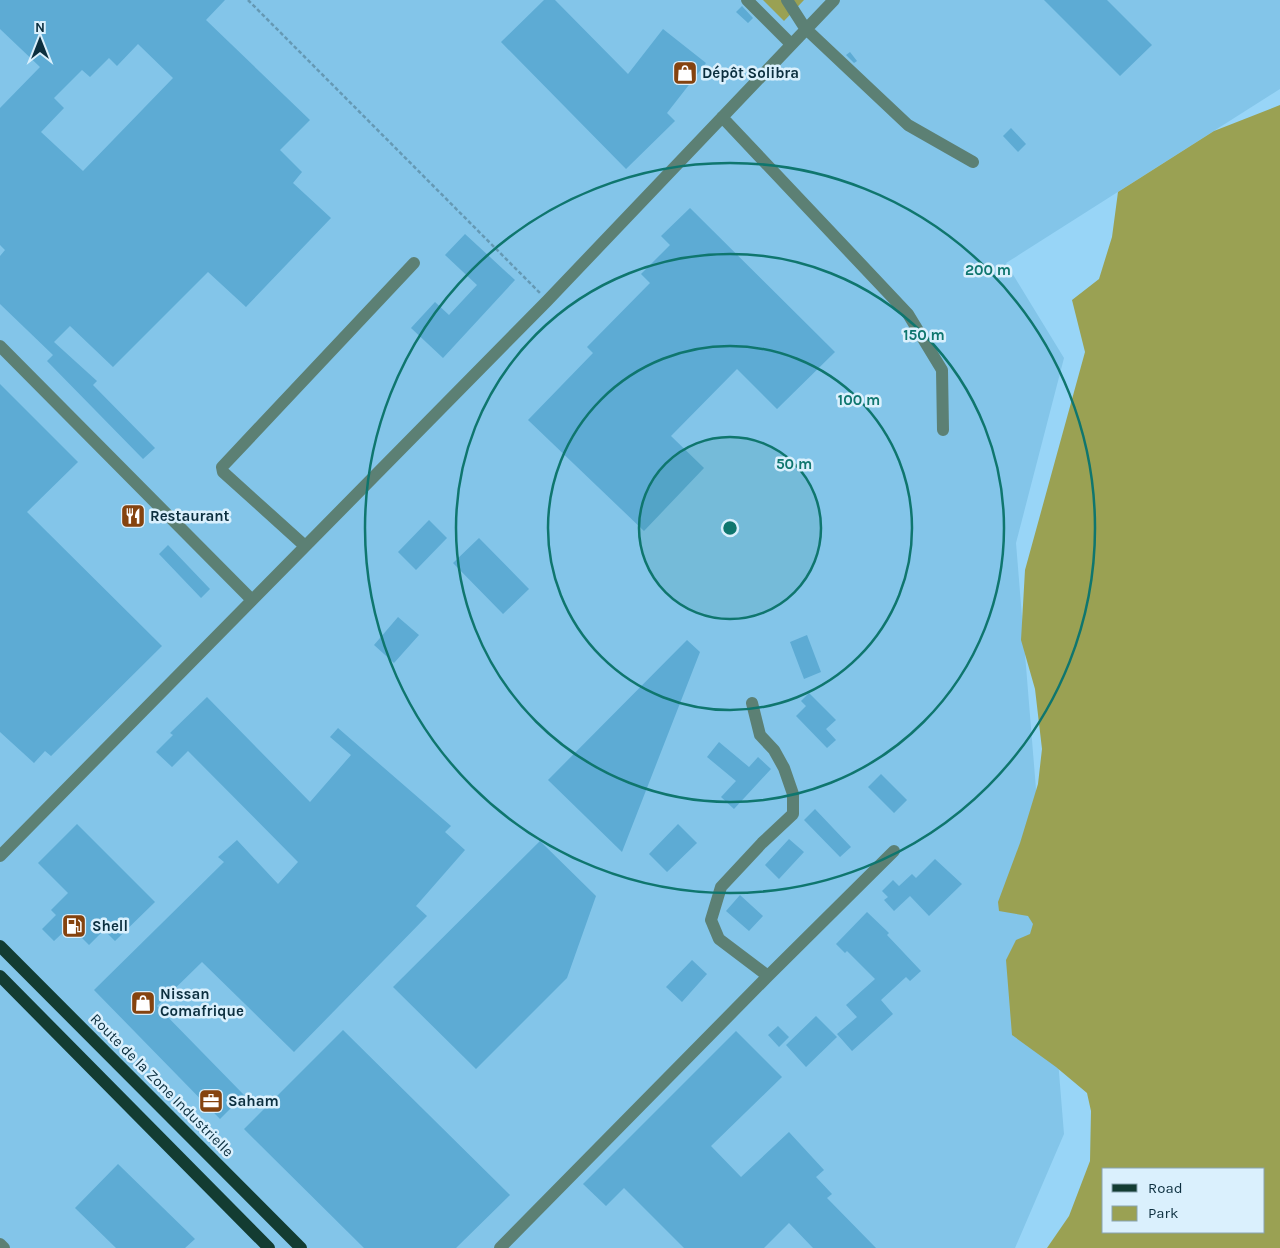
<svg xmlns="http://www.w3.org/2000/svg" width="1280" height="1248" font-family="Karla,sans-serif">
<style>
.built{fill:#83c5e9}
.green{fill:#9aa153;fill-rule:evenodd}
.building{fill:#5dabd4;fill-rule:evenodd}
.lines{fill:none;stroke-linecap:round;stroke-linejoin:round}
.path{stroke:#6599b4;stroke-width:2.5;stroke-dasharray:4 2.5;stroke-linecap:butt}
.minor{stroke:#5c8074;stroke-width:12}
.major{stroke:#133c32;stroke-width:12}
.ring{fill:none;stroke:#0f766e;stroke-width:2.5}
.labels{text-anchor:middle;stroke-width:5;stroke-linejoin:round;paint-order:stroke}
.poi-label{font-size:15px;font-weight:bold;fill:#0c2f3f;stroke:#daf0fd;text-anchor:start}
.street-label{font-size:15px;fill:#0c2f3f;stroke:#daf0fd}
.centre{fill:#0f766e;stroke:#daf0fd;stroke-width:2.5}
.ring-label{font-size:15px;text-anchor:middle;font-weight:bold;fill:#0f766e;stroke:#daf0fd;stroke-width:5;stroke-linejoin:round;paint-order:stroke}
</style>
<rect width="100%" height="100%" fill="#98d5f7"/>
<path class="built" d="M0,0H1280V89L1006,263L1064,358L1016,543L1064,1134L1015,1248H0Z"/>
<path class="green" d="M763,0H804L784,21Z
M1280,105V1248H1047L1069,1216L1090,1161L1091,1111L1087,1093L1056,1067L1012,1035L1006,960L1016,940L1030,934L1033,924L1028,916L999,911L998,902L1020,843L1038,784L1042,749L1035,689L1021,640L1025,570L1085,352L1072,300L1099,279L1112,237L1118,192L1214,131ZM1264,1169V1232H1104V1169Z"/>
<path class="building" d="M0,0H225L206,20L310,120L280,150L302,172L293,183L331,218L246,307L208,272L113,367L70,326L54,342L97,381L93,385L155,448L143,459L47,361L53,355L0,304V256L5,250L0,245V108L40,67L0,29ZM138,44L173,78L83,171L41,132L64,108L54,98L82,70L90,77L109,58L117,66Z
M544,0H555L628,74L663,29L706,63L667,113L675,121L626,169L501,42Z
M1044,0H1107L1152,45L1120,76Z
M742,6L753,18L748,23L736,12Z
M850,52L857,61L854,63L846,55Z
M1011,128L1026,144L1018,152L1003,136Z
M690,208L835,352L777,409L737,369L671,436L704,468L644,531L528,420L593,353L587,347L650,283L641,274L670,245L661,236Z
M465,234L515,280L443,358L411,328L435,302L449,315L477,285L445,255Z
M0,384L78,462L27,512L162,646L51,756L45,751L34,763L0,732Z
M429,520L447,538L416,570L398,552Z
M479,538L529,589L503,614L453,563Z
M168,545L210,589L201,598L159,554Z
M398,617L419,635L394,663L374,645Z
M807,635L821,672L804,679L790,642Z
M687,640L700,652L622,852L548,780Z
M809,693L836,720L826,729L836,740L827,748L796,716L806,706L801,701Z
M207,697L310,802L351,755L330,737L338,728L451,826L445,832L465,850L416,906L427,916L294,1052L202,962L157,1006L244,1095L220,1119L94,990L224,862L218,857L237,840L278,884L298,862L188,751L172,767L156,752L173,735L170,733Z
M719,742L749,767L758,757L771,769L734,809L721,797L736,781L707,757Z
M881,774L907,800L894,813L868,787Z
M815,809L851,847L840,857L804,820Z
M77,824L155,902L115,941L104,930L89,945L70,926L54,941L42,929L56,915L51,910L68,893L38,863Z
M678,824L697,843L667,872L649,854Z
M789,839L804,852L779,879L765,865Z
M540,841L596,896L567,978L476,1069L393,987Z
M935,859L962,884L929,916L910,896L894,911L884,900L888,897L882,891L893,880L899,886L912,874L916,878Z
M740,895L763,916L749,931L726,911Z
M867,912L889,933L887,935L921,971L910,981L906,977L881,1000L893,1014L852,1051L837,1034L857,1017L846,1005L875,979L847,951L845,953L836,944Z
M692,960L707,974L682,1002L666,987Z
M816,1016L837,1037L806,1067L786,1045Z
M778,1026L789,1037L779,1047L768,1035Z
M343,1030L510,1195L456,1248H364L244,1129Z
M736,1031L782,1077L711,1146L741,1177L789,1132L824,1170L816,1177L832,1194L827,1198L876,1248H813L789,1223L764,1248H684L624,1188L606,1206L583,1184Z
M118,1164L195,1239L185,1248H116L75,1208Z"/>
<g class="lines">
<path class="path" d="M248,0L540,293"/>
<path class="minor" d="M747,0L790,43
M787,0L805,28L908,125L973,162
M722,117L908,314L942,370L943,430
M0,346L252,600
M305,546L223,472L222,467L414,263
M752,703L760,735L774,750L784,768L793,794V814L762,843L721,887L711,920L719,939L768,976
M0,856L547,301L834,0
M0,1244L4,1248
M500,1248L768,976L894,851"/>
<path class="major" d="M0,946L301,1248
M0,976L269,1248"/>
</g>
<circle cx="730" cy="528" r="91" fill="#0f766e" fill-opacity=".12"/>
<g class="ring">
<circle cx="730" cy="528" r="91"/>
<circle cx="730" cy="528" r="182"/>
<circle cx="730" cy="528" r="274"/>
<circle cx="730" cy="528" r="365"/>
</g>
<defs>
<symbol id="shop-square" viewBox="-11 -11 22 22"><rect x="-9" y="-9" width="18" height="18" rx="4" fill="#85430f" stroke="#daf0fd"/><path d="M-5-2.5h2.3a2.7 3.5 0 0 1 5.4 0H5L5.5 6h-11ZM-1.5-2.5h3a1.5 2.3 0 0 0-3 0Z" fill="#fff"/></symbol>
<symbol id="restaurant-square" viewBox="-11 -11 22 22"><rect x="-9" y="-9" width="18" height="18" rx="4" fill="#85430f" stroke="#daf0fd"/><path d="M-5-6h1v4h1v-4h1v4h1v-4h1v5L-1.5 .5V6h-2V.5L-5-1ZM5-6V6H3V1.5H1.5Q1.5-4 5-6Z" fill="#fff"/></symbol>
<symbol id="fuel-square" viewBox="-11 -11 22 22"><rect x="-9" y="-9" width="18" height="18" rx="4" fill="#85430f" stroke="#daf0fd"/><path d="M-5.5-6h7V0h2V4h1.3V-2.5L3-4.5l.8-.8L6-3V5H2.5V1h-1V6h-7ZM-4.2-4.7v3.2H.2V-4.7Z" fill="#fff"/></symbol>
<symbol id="office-square" viewBox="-11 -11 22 22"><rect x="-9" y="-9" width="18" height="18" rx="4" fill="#85430f" stroke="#daf0fd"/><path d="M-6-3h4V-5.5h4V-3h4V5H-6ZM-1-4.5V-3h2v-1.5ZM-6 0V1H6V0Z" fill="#fff"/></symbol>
</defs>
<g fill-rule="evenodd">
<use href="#shop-square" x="671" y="59" width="28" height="28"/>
<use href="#restaurant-square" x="119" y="502" width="28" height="28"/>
<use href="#fuel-square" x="60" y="912" width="28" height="28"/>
<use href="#shop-square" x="129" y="989" width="28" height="28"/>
<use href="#office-square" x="197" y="1087" width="28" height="28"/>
</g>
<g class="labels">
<g class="poi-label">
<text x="702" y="78">Dépôt Solibra</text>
<text x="150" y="521">Restaurant</text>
<text x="92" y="931">Shell</text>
<text x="160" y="999">Nissan<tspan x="160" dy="17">Comafrique</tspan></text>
<text x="228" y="1106">Saham</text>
</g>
<g class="street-label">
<text transform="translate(162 1085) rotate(45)" y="5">Route de la Zone Industrielle</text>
</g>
</g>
<circle cx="730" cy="528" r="8" class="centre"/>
<g class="ring-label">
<text x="988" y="275">200 m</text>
<text x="924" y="340">150 m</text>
<text x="859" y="405">100 m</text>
<text x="794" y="469">50 m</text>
</g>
<rect x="1102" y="1168" width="162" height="65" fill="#daf0fd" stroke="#88a3b1"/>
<rect x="1112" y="1184" width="25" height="8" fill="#133c32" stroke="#88a3b1"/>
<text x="1148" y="1193" font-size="15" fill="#0c2f3f">Road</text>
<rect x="1112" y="1206" width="25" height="15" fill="#9aa153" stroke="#88a3b1"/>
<text x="1148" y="1218" font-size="15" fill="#0c2f3f">Park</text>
<g transform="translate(40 40)" stroke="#daf0fd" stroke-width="4" paint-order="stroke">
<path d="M0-4L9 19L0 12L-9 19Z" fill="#0c2f3f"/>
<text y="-8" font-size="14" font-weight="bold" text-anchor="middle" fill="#0c2f3f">N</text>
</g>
</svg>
